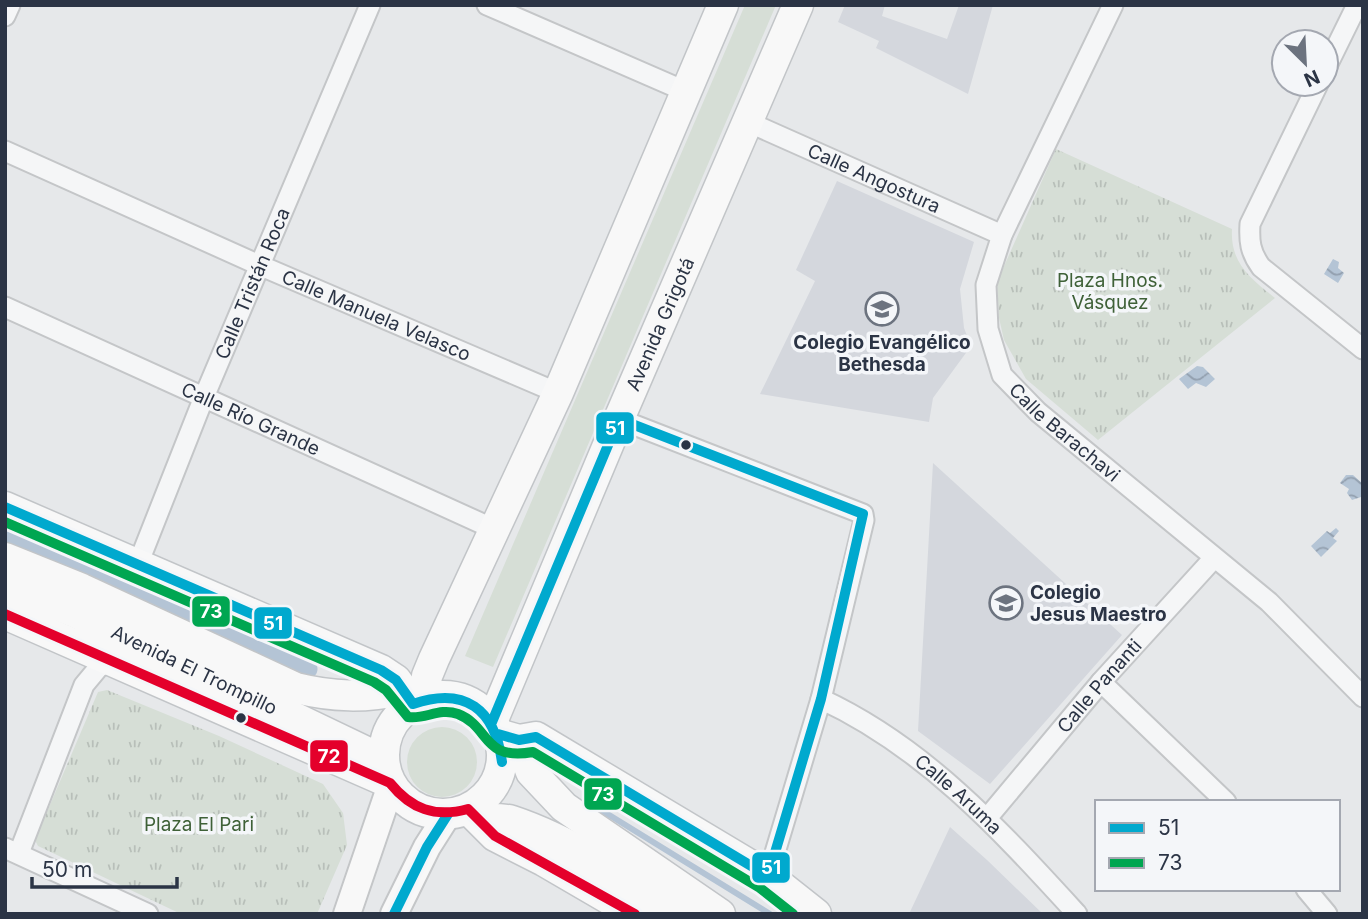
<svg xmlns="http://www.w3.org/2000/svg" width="1368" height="919" font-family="Inter,sans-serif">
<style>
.built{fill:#d4d7dd}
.green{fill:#d6ded6}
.park{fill:url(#park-tufts)}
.water{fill:url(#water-waves)}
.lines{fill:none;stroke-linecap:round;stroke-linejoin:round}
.stream{stroke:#b4c4d5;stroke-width:6}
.canal{stroke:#b4c4d5;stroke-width:21}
.street-casing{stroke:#c4c6c8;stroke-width:23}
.secondary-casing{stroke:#c4c6c8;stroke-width:30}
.primary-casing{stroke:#c2c5c8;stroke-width:33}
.street{stroke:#f5f6f7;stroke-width:19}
.secondary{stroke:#f8f8f8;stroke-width:26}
.primary{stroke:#f8f8f8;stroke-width:30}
.bus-1-casing{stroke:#f4f6f9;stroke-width:16}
.bus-2-casing{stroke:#f4f6f9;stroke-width:16}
.bus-3-casing{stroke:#f4f6f9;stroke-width:16}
.bus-1{stroke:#00a9ce;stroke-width:10}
.bus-2{stroke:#00a651;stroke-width:10}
.bus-3{stroke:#e4002b;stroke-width:10}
.bus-dot{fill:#2b3445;stroke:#f4f6f9;stroke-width:2.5}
.labels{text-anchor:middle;stroke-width:7;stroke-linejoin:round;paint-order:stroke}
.street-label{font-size:19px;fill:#2b3445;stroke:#f4f6f9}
.park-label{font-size:19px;fill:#3f6138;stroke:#f4f6f9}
.poi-label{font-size:19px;font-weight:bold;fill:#2b3445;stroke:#f4f6f9}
.line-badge{stroke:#f4f6f9;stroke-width:2.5}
.badge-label{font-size:19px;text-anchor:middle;font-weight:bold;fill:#fff}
</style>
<defs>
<pattern id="park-tufts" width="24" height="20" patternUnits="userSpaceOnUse" patternTransform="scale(1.75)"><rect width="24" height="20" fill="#d6ded6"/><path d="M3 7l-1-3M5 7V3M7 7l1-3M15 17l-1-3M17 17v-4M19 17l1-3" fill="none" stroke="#b8bfb9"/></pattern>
<pattern id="water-waves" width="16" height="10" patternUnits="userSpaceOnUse" patternTransform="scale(1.75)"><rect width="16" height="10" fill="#b4c4d5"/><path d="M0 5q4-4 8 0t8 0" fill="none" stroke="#93a0af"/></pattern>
</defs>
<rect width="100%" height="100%" fill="#e6e8ea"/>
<path class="built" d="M845,5H885L882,16L947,39L959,5H993L968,94L876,48L879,41L838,22Z
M837,181L974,242L960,289L964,328L971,346L933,398L929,422L760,394L815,281L796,270Z
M933,463L1122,635L990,784L918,731Z
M950,827L987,860L1043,914H909Z"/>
<path class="green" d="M745,5H776L493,667L465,656Z
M407 762a35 35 0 1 1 70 0a35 35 0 1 1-70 0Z"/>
<path class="park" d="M1056,149L1232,229C1230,263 1250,278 1275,298L1098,440L1026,379L1004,340L999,318L997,282Z
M107,690L219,736L323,784L343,813L347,845L317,914H181L38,846L35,840L98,692Z"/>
<path class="water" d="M1333,259L1339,262L1338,268L1344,273L1338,283L1324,274Z
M1197,366L1203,367L1215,379L1206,387L1196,383L1188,389L1179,379Z
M1346,475H1353L1363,484L1361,497L1352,500L1347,493L1349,489L1340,483Z
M1336,528L1339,531L1333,538L1337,541L1321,557L1311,546L1327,531L1330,533Z"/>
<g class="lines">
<path class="stream" d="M588,802L770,914"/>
<path class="canal" d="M5,534L307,669"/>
<defs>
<g id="street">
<path d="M487,5L687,92"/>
<path id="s1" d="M1113,5L1002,235L986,285L988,329L1002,375L1038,412L1269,602L1363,697"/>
<path d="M5,16L10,5"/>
<path d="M1326,68L1357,5"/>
<path d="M1318,84L1250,224C1249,241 1250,252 1261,267L1363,349"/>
<path id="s2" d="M748,122L1002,235"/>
<path id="s3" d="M5,151L259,265L558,393"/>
<path id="s4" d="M5,307L496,530"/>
<path d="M619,419L863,514L864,520L821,699L768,876"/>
<path id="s5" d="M138,564L204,397L370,5"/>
<path d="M1101,682L1226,802"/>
<path id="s6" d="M821,699C925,747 1001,831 1077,914"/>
<path id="s7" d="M988,817L1101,682L1214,558"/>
<path d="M5,848L148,914"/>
<path d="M19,853L84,685L99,667L112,661"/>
<path d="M1306,889L1327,914"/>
</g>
<path id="secondary" d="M347,914L391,785
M394,914L427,847L448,814"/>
<g id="primary">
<path d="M5,507L381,670L396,680L413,704"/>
<path d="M5,558L82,589L296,688C333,697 364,698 402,690"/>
<path id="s8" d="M5,584L72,611L383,760"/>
<path d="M5,614L390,783"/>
<circle cx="443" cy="755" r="59"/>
<path d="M424,699L427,676L434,659L558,393L723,5"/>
<path id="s9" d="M492,722L619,419L798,5"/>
<path d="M498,734L519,740L536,737L768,876L816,914"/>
<path d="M519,740L531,772L564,807L720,914"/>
<path d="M473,814L495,836L544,861L635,914"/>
<path d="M480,819C490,819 503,818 512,821C572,841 627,879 678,914"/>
</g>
</defs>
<use href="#street" class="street-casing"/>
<use href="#secondary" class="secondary-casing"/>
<use href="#primary" class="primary-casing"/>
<use href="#street" class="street"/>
<use href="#secondary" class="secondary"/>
<use href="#primary" class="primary"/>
<defs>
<path id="bus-1" d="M5,507L381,670L396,680L413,704C465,686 495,709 502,762
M492,722L619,419L863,514L821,699L768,876L536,737L519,740L498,734
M394,914L427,847L448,814"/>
<path id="bus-2" d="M5,522L374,682L386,690L408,717C425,720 439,707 458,714C491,727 481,761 533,752L760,888L793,914"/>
<path id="bus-3" d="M5,614L390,783C411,809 435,818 468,809L495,836L635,914"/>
</defs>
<use href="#bus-1" class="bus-1-casing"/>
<use href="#bus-2" class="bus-2-casing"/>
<use href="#bus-3" class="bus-3-casing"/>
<use href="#bus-1" class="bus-1"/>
<use href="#bus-2" class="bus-2"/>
<use href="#bus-3" class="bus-3"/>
</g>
<defs>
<symbol id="school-ring" viewBox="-11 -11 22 22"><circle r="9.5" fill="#f4f6f9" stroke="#6c737f" stroke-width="1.5"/><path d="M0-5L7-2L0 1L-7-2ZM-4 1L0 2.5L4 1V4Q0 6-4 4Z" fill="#6c737f"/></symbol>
</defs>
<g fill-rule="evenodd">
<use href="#school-ring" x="863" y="290" width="38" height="38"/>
<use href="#school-ring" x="987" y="584" width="38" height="38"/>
</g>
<g class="bus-dot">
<circle cx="686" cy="445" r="6"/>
<circle cx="241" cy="718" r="6"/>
</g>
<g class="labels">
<g class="street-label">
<text dy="7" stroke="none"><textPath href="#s2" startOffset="138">Calle Angostura</textPath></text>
<text dy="7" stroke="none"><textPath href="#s5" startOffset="303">Calle Tristán Roca</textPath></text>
<text dy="7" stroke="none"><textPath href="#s3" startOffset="406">Calle Manuela Velasco</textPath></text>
<text dy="7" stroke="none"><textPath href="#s9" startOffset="432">Avenida Grigotá</textPath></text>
<text dy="7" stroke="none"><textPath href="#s4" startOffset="270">Calle Río Grande</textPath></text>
<text dy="7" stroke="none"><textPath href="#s1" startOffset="485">Calle Barachavi</textPath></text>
<text dy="7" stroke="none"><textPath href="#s8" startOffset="208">Avenida El Trompillo</textPath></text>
<text dy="7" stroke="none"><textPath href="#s7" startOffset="172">Calle Pananti</textPath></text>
<text dy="7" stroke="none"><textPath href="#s6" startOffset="168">Calle Aruma</textPath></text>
</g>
<g class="park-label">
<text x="1110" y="287">Plaza Hnos.<tspan x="1110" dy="22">Vásquez</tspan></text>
<text x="199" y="831">Plaza El Pari</text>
</g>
<g class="poi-label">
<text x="882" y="349">Colegio Evangélico<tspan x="882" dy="22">Bethesda</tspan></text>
<text x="1030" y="599" text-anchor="start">Colegio<tspan x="1030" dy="22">Jesus Maestro</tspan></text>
</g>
</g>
<g class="line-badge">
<rect x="595" y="411" width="40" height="34" rx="7" fill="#00a9ce"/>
<rect x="191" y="595" width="40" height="33" rx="7" fill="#00a651"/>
<rect x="253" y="606" width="40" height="34" rx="7" fill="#00a9ce"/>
<rect x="309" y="739" width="40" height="34" rx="7" fill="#e4002b"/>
<rect x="583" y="777" width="40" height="34" rx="7" fill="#00a651"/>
<rect x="751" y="851" width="40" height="33" rx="7" fill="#00a9ce"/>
</g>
<g class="badge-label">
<text x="615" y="435">51</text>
<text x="211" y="618">73</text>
<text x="273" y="630">51</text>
<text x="329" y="763">72</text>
<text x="603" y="801">73</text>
<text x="771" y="874">51</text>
</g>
<rect width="1368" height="919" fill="none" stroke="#2b3445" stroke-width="14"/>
<rect x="1095" y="800" width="245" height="91" fill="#f4f6f9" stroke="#a4a8b1" stroke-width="2"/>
<rect x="1109" y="823" width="35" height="10" fill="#00a9ce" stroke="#a4a8b1" stroke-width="2"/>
<text x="1158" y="835" font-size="21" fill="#2b3445">51</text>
<rect x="1109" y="858" width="35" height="10" fill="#00a651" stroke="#a4a8b1" stroke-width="2"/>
<text x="1158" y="870" font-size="21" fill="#2b3445">73</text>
<g transform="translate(1305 63) rotate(156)"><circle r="33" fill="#f4f6f9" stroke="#a4a8b1" stroke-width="2"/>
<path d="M0-5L12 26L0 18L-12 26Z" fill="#6c737f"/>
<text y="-10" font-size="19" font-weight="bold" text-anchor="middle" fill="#2b3445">N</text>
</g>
<path d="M32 877v10h145v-10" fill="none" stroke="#2b3445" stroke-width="3.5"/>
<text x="42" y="877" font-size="21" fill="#2b3445" stroke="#f4f6f9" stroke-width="5" paint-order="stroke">50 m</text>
</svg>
